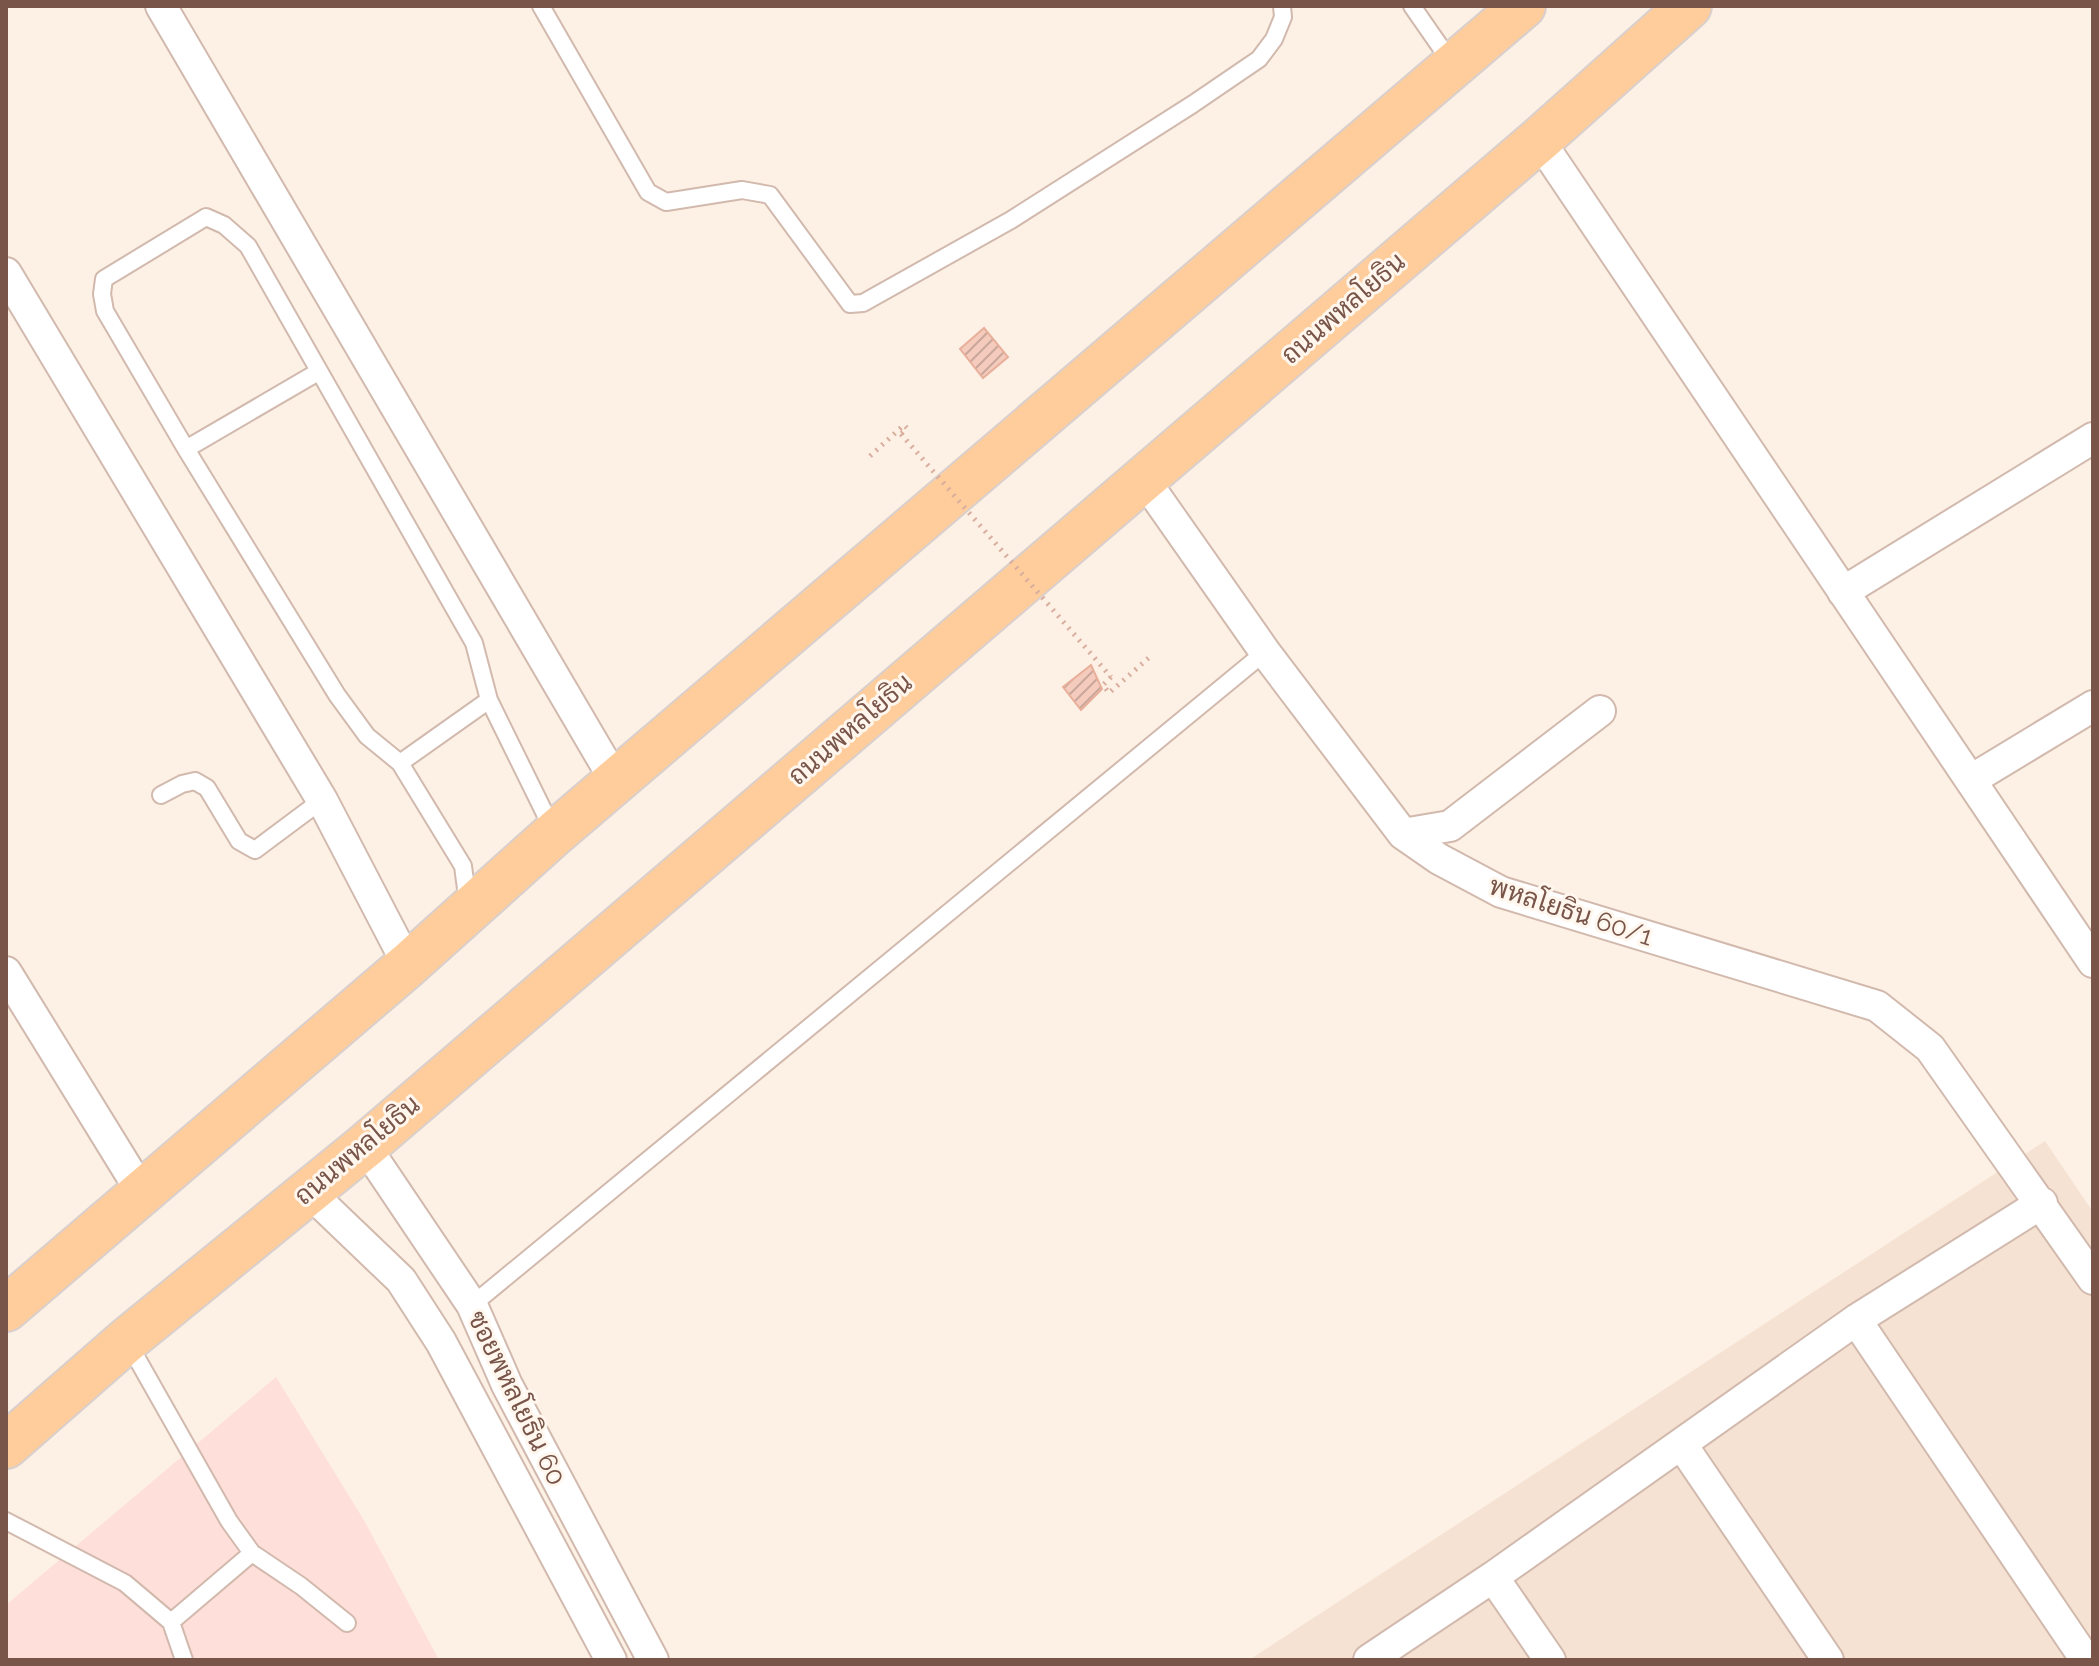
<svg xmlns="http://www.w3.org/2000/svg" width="2099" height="1666" font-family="Raleway,Sarabun,sans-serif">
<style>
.residential{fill:#f5e2d3}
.commercial{fill:#fedfd9}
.building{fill:url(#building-hatch);stroke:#e8af9b;stroke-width:2}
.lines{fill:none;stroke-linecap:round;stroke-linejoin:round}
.lane-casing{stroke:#d2b9ad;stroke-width:20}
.street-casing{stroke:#d2b9ad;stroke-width:34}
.primary-casing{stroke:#d9cfcc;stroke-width:48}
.path{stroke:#d9ae9e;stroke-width:5;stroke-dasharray:2 6;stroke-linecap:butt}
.lane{stroke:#fff;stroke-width:16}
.street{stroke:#fff;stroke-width:30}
.primary{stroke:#ffcd9b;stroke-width:44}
.path-bridge{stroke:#d9ae9e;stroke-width:5;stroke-dasharray:2 6;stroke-linecap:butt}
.labels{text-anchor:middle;stroke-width:6;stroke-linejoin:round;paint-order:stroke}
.street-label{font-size:26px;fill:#785449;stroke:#fff6ed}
</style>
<defs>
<pattern id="building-hatch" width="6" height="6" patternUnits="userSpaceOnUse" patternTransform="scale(2)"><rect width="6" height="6" fill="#f4cbbc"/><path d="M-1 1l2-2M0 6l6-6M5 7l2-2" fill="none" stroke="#caa79b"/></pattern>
</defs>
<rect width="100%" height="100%" fill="#fdf1e5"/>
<path class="residential" d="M2045,1141L2093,1212V1660H1249Z"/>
<path class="commercial" d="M276,1377L365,1522L439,1660H6V1605Z"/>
<path class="building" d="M984,328L1008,357L983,378L960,349Z
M1091,665L1102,689L1081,710L1063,687Z"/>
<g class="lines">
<defs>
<path id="lane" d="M541,6L648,192L666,202L742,190L770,195L850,304L863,303L1011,220L1193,104L1259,59L1274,39L1283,17L1282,6
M1412,6L1453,65
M186,449L318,372
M400,763L367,736L337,695L186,449L105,311L102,294L104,279L206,217L224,225L248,246L474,643L489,700
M161,795L182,784L195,781L207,788L239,841L255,850L322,800
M468,904L463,866L400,763L489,700L554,832
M472,1305L1265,652
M6,1521L125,1583L171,1622L252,1553L229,1521L127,1341
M252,1553L301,1586L347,1623
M171,1622L184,1660"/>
<path id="street" d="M161,6L616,782
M1539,140L2093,962
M6,273L322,800L408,965
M1143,478L1265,652L1403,834L1439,859L1501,892L1877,1006L1930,1048L2093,1279
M1843,592L2093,438
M1971,780L2093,706
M1403,834L1450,826L1600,711
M6,972L141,1191
M365,1146L472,1305L507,1385L653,1660
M308,1191L401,1280L441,1342L611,1660
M1856,1320L2086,1660
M1682,1445L1828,1660
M1493,1577L1550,1660
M1369,1660L1493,1577L1856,1320L2042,1203"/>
<path id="primary" d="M6,1309L408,965L555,833L1523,6
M6,1446L127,1340L365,1146L1539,140L1689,6"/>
</defs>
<use href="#lane" class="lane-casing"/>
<use href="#street" class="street-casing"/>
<use href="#primary" class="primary-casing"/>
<path class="path" d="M870,456L904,425L907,428L901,434
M1111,677L1103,685L1109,693L1152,655"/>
<use href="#lane" class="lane"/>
<use href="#street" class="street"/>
<use href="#primary" class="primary"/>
<path class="path-bridge" d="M901,434L1111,677"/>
</g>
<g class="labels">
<g class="street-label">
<text transform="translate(1343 308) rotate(-41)" y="9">ถนนพหลโยธิน</text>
<text transform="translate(850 729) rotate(-41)" y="9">ถนนพหลโยธิน</text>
<text transform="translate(1571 911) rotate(18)" y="9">พหลโยธิน 60/1</text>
<text transform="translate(357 1150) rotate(-40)" y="9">ถนนพหลโยธิน</text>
<text transform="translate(517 1398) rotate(64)" y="9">ซอยพหลโยธิน 60</text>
</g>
</g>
<rect width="2099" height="1666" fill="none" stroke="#785449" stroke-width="16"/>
</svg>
